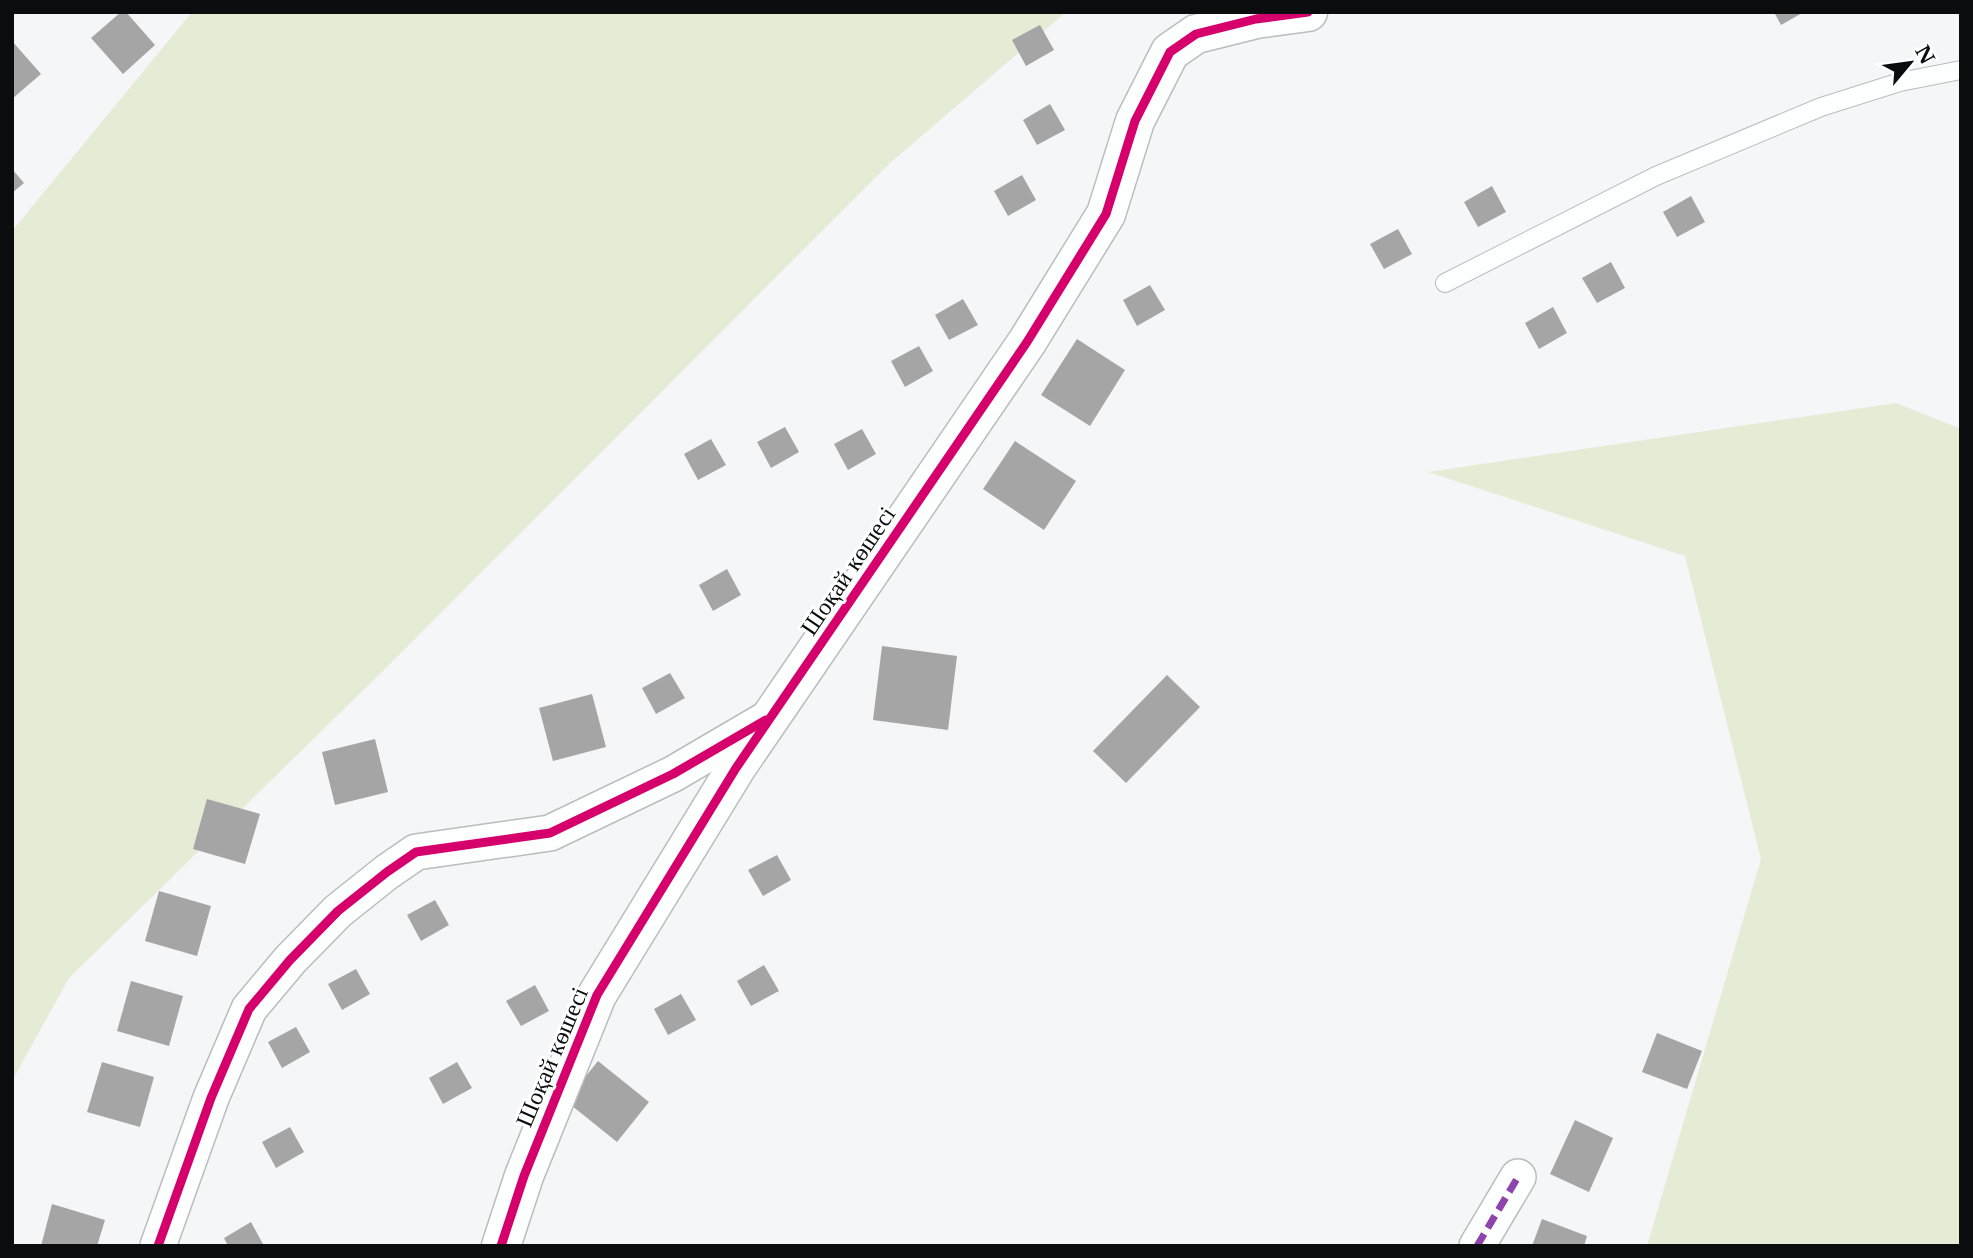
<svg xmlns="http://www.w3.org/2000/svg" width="1973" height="1258" font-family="'Libre Baskerville',serif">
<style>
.green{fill:#e4ecd6}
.building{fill:#a5a5a5}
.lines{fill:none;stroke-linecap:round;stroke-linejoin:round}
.service-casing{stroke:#babcbe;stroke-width:20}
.minor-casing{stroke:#babcbe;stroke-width:38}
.tertiary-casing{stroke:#babcbe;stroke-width:41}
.service{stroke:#fdfefe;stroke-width:18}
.minor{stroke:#fdfefe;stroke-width:35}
.tertiary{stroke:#fdfefe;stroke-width:38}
.quiet{stroke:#8e44ad;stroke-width:7;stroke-dasharray:14 7;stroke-linecap:butt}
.cycleway-casing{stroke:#fff;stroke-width:13}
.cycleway{stroke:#d6006c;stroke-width:9}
.labels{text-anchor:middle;stroke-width:6;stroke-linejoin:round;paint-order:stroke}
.street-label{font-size:24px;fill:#0b0c0e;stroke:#fff}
</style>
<rect width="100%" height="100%" fill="#f4f6f8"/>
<path class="green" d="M192,12H1066L890,163L384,670L69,978L12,1081V231Z
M1896,403L1961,429V1246H1647L1761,859L1685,556L1428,472Z"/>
<path class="building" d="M121,12H126L155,45L123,74L91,38Z
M1774,12H1804L1781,25Z
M1040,25L1054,50L1026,66L1012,40Z
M12,41L41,74L12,99Z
M1050,104L1065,130L1037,145L1023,120Z
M12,169L24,183L12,193Z
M1022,175L1036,200L1008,216L994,191Z
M1492,186L1506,212L1478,227L1464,202Z
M1691,196L1705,222L1677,237L1663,212Z
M1398,229L1412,254L1384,269L1370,244Z
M1611,262L1625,288L1597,303L1582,278Z
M1150,285L1165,310L1137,326L1123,300Z
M963,299L978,325L949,340L935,315Z
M1553,307L1567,333L1539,349L1525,323Z
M1077,339L1125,370L1090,426L1041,395Z
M919,346L933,371L905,387L891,361Z
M785,427L799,452L771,468L757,442Z
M862,429L876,454L848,470L834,444Z
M711,439L726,465L698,480L684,454Z
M1015,441L1076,481L1044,530L983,489Z
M727,569L741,595L713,611L699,585Z
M882,646L957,656L948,730L873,720Z
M670,673L685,698L656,714L642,688Z
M1167,675L1200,707L1126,783L1093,751Z
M592,694L606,747L553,761L539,708Z
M375,739L388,792L335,805L322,752Z
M207,799L260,814L245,864L193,849Z
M777,855L791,880L763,896L748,870Z
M159,891L211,906L197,956L145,941Z
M435,900L449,925L421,941L407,915Z
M764,965L779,991L751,1006L737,981Z
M356,969L370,994L342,1010L328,984Z
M131,981L183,996L169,1046L117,1031Z
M535,985L549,1011L521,1026L506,1001Z
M681,994L696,1020L668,1035L654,1009Z
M296,1027L310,1052L282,1068L268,1042Z
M1657,1033L1702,1051L1687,1089L1642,1072Z
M598,1061L649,1102L617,1142L566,1101Z
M102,1062L154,1077L140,1127L87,1112Z
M457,1062L472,1088L443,1104L429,1078Z
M1575,1120L1613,1138L1589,1192L1550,1174Z
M290,1127L304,1152L276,1168L262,1142Z
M52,1204L105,1220L97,1246H41Z
M1542,1219L1587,1236L1584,1246H1532Z
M251,1222L264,1246H228L224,1238Z"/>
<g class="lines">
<defs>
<path id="service" d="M1445,283L1656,176L1821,107L1900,82L1961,70"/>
<path id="minor" d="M158,1246L211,1098L249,1009L290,960L338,911L387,872L416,852L550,833L673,774L772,716
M1477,1246L1518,1177"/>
<path id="tertiary" d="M501,1246L524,1176L597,995L736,768L1027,342L1106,214L1135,121L1170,52L1196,34L1256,19L1308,12"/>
</defs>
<use href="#service" class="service-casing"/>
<use href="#minor" class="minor-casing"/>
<use href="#tertiary" class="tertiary-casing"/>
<use href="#service" class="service"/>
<use href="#minor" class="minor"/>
<use href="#tertiary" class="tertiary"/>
<path class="quiet" d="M1477,1246L1518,1177"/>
<defs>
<path id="cycleway" d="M158,1246L211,1098L249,1009L290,960L338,911L387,872L416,852L550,833L673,774L766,720
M501,1246L524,1176L597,995L736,768L1027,342L1106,214L1135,121L1170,52L1196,34L1256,19L1308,12"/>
</defs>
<use href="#cycleway" class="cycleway-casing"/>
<use href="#cycleway" class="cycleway"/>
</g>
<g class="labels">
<g class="street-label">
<text transform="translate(848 571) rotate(-56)" y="8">Шоқай көшесі</text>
<text transform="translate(552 1057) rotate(-67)" y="8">Шоқай көшесі</text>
</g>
</g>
<rect width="1973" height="1258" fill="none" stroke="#0b0c0e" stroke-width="28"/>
<g transform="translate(1910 63) rotate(61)" stroke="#ffffff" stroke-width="5" paint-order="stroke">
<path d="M0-5L12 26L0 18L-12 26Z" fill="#0b0c0e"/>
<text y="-10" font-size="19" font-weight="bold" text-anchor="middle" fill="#0b0c0e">N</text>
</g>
</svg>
